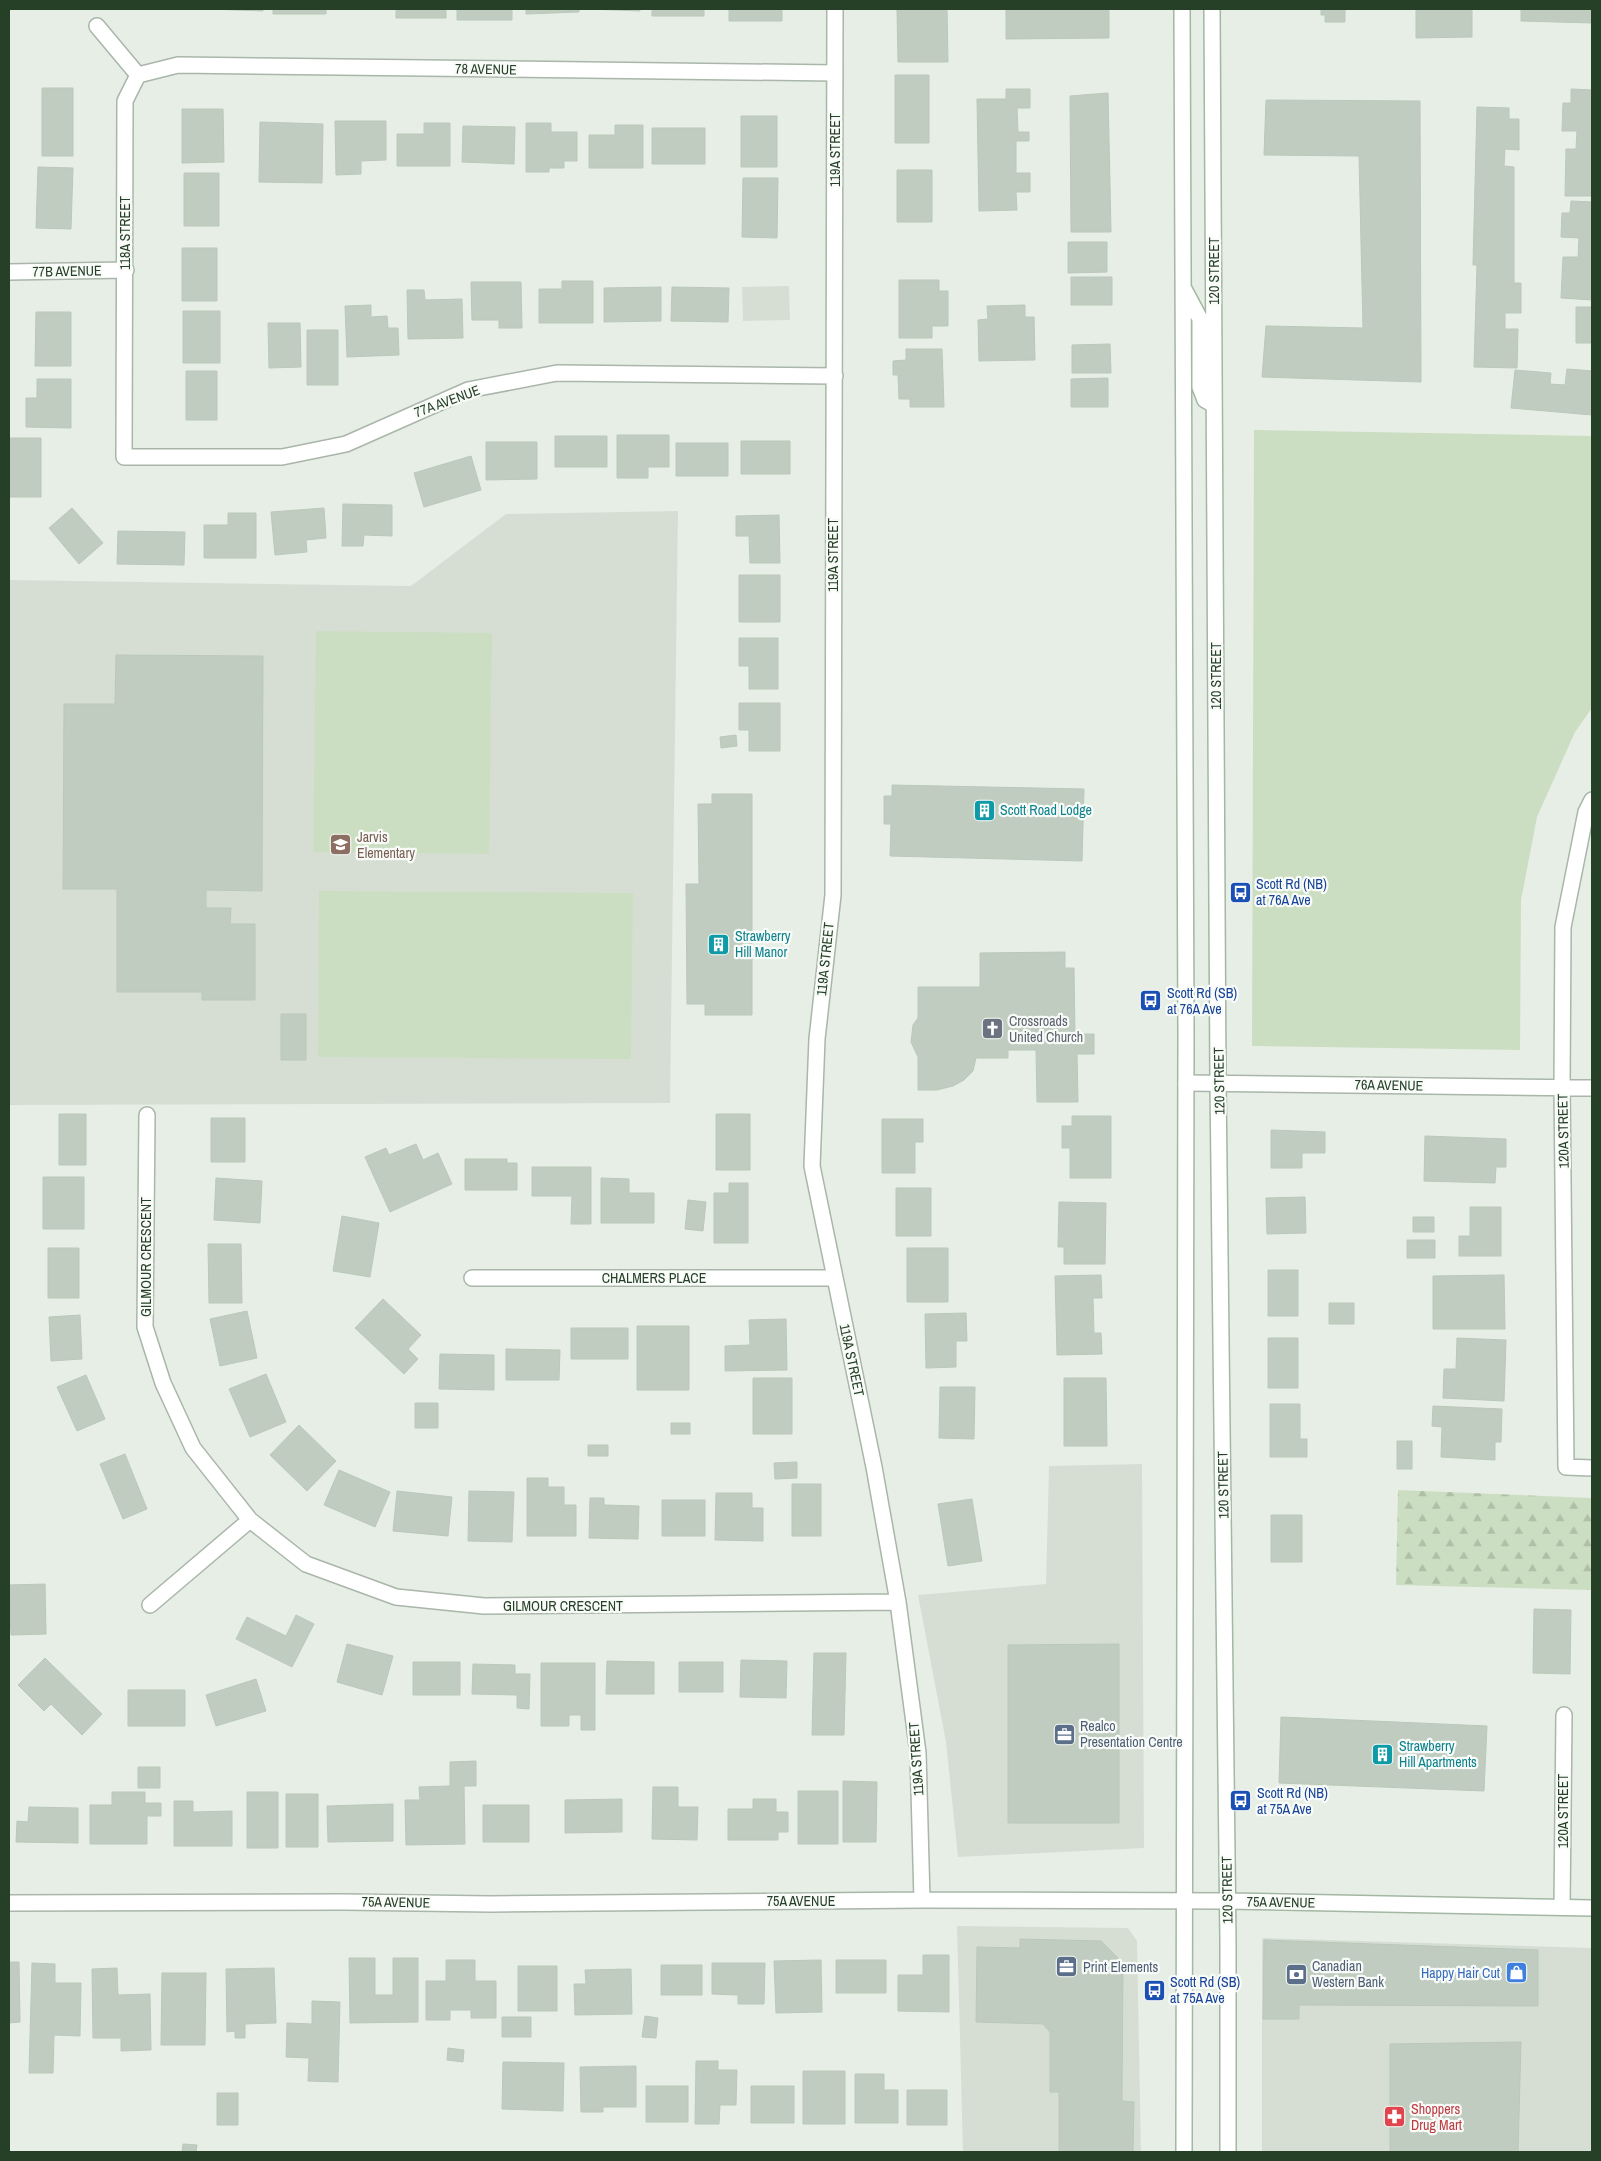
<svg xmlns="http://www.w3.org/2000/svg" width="1601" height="2161" font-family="'Archivo Narrow',sans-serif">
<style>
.built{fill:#d6ded4}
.green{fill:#ccdec1}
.forest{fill:url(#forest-firs)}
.building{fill:#c0ccbf;stroke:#bac8b9}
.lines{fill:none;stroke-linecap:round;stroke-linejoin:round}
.street-casing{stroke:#a9b6a9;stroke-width:18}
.secondary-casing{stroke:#a3b7a2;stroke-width:18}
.street{stroke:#fff;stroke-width:15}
.secondary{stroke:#fff;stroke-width:15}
.labels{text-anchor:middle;stroke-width:4.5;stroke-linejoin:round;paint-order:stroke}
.street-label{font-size:14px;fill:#264027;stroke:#f8fbf7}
.culture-label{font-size:14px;fill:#0d838f;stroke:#f8fbf7;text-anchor:start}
.education-label{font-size:14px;fill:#785e54;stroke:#f8fbf7;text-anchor:start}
.transit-label{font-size:14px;fill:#164399;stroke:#f8fbf7;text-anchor:start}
.worship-label{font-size:14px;fill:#5b616d;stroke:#f8fbf7;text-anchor:start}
.service-label{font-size:14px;fill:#4e5e75;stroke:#f8fbf7;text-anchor:start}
.shop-label{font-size:14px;fill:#366cbe;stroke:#f8fbf7;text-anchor:end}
.health-label{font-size:14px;fill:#be3a42;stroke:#f8fbf7;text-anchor:start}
</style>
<defs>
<pattern id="forest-firs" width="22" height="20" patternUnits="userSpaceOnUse" patternTransform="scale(1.25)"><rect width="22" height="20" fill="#ccdec1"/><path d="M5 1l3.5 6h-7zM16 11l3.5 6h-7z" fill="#afc0a6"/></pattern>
</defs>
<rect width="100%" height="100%" fill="#e7eee6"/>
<path class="built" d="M789,286L790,320L743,321L742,287Z
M678,511L670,1103L9,1105V580L411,586L506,514Z
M1142,1464L1144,1848L958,1857L946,1742L918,1595L1046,1584L1049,1466Z
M957,1926L1128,1928L1137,1941L1141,2152H963Z
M1262,1938L1592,1948V2152H1262Z"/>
<path class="green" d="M1254,430L1592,436V708L1575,732L1537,817L1521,900L1520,1050L1252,1046Z
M316,631L492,633L489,854L313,852Z
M319,891L633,893L631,1059L318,1057Z"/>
<path class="forest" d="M1398,1490L1592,1498V1590L1396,1585Z"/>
<path class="building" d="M209,9H263V11Z
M273,9H326V14H273Z
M396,9H446V18H396Z
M457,9H512V20H457Z
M526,9H579V12L526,14Z
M587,9H640V11Z
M652,9H704V16H652Z
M729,9H782V21H729Z
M897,9H947L948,62H898Z
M1006,9H1109V38L1006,39Z
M1315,9H1345V22H1325V15H1321V9Z
M1416,9H1472V37L1416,38Z
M1521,9H1592V23L1521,21Z
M895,75H929V143H895Z
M42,88H73V156H42Z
M1006,89H1030V108H1017L1018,132H1029V141H1016V173H1030V192H1016L1017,210L979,211L977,99H1006Z
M1571,89L1592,90V196H1565L1566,149H1576L1577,131H1562L1563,103H1571Z
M1108,93L1111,232H1071L1070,96Z
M1266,100L1420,101L1421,382L1262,377L1266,326L1363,328L1359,156L1264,155Z
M1477,107L1509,108V119H1519V150L1505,149L1504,166L1514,167V283H1521V313H1505V329H1518L1517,368L1474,367L1477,265H1473Z
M182,109H223L224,162L182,163Z
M741,116H777V167H741Z
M335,121H386V160L361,161V174L336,175Z
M260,122L323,124L322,183L259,182Z
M424,123H450V166H397V134H424Z
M526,123H551V132H577V161H564V168H549V172H526Z
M615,125H643V168H589V135H615Z
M463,126L515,127L514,164L462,162Z
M652,128H705V164H652Z
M38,167L73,168L71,229L36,228Z
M897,170H932V222H897Z
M184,173H219V226H184Z
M743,178H778L777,238L742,237Z
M1571,201L1592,202V300L1561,298L1563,257H1578L1579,238L1561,237L1562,213H1570Z
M1068,242H1107V272L1068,273Z
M182,248H217V301H182Z
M1071,277H1112V305H1071Z
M899,280H939V291H948V326H932V338H899Z
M562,281H593V323H539V289H562Z
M471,282H521L522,328H499V320H472Z
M661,287V321L604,322V288Z
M672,287L729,288L728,322L671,321Z
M407,290H424L425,300L462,299L463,338L408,339Z
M371,305V317L387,316L388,328H398L399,355L347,357L345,306Z
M1025,305V317H1034L1035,360L979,361L978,320L988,319L987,306Z
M1576,307H1592V343H1576Z
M183,311H220V363H183Z
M36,312H71V366H35Z
M268,323H300L301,367L269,368Z
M307,330H338V385H307Z
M1110,344L1111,373H1072V345Z
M906,349H942L944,407H910V399H899L898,375H893V361L906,360Z
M1567,369L1592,371V415L1511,408L1515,370L1551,373L1550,384L1565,385Z
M186,371H217V420H186Z
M1108,378V407H1071V379Z
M37,379H71V428L26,427V398H37Z
M617,435H669V467H648V478H617Z
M555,436H607V467H555Z
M9,438H41V497H9Z
M741,441H790V474H741Z
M486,442H537V479L486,480Z
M676,443H728V476H676Z
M471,456L481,490L424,507L414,473Z
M343,504L392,505V536L364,535L363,546H342Z
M72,508L103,543L79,564L49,528Z
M324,508L326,538L306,540L307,552L275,555L271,512Z
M228,513H256V558H204V525H228Z
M779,515L780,563H750L749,536H736V516Z
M118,531L185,532L184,565L117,564Z
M739,575H780V622H739Z
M739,638H778V689H749V666H739Z
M116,655L263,656L262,891L206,890V908H231L230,924H255V1000H202V992H117V889H63L64,704H115Z
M739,703H780V751H749V730H739Z
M736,735L737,746L721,748L720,737Z
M892,785L1084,789L1082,861L890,856L891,824H884V796H892Z
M712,794H752V1015H705V1004H687L686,884H699L698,804H712Z
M1065,952V968H1074L1075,1034H1094V1054H1077L1078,1102H1037L1036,1050H1008V1058H976L973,1071L964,1080L953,1086L937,1090H918V1057L911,1042L913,1025L918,1018V987H980V953Z
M281,1014H306V1060H281Z
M59,1114H86V1165H59Z
M716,1114H750V1170H716Z
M1072,1116H1111V1178H1070V1148H1062V1126H1072Z
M211,1118H245V1162H211Z
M882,1119H923V1142H915V1173H882Z
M1271,1130L1325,1132V1153H1302V1168H1271Z
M1425,1136L1506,1139V1167H1496L1495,1183L1424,1181Z
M416,1144L423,1160L438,1153L452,1184L390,1212L365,1157L386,1148L389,1155Z
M465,1159H507V1163H517V1190H465Z
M532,1167H591V1224H571L572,1196H532Z
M43,1177H84V1229H43Z
M216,1178L262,1181L260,1223L214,1220Z
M601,1178L629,1179V1193H654V1223H601Z
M729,1183H748V1243H714V1193H729Z
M896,1188H931V1236H896Z
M1305,1197L1306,1233L1267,1234L1266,1198Z
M688,1200L706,1202L703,1231L685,1229Z
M1059,1202L1106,1203L1105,1264H1064V1247H1058Z
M1470,1207H1501V1256H1459V1236H1470Z
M342,1216L379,1223L370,1277L333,1271Z
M1413,1217H1434V1232H1413Z
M1407,1240H1435V1258H1407Z
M208,1244H241L242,1303H209Z
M48,1248H79V1298H48Z
M907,1248H948V1302H907Z
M1268,1270H1298V1316H1268Z
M1101,1275L1102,1298H1093L1094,1333H1101L1102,1354L1057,1355L1055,1276Z
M1504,1275L1505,1329H1433V1276Z
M383,1299L421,1335L408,1349L418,1359L404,1374L355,1328Z
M1329,1303H1354V1324H1329Z
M247,1311L257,1358L220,1366L210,1319Z
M966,1313L967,1341H956V1367L926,1368L925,1314Z
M80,1315L82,1359L51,1361L49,1317Z
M786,1319L787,1370L725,1371V1346L750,1345L749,1320Z
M637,1326H689V1390H637Z
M571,1328H628V1359H571Z
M1268,1338H1298V1388H1268Z
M1457,1338L1506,1340L1504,1401L1443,1398L1444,1369H1456Z
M506,1349L560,1350L559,1380H506Z
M440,1354L494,1355V1390L439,1389Z
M266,1374L286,1422L250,1437L229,1389Z
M86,1375L105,1419L77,1431L57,1387Z
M753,1378H792V1434H753Z
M1064,1378H1106L1107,1446H1064Z
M940,1387H975L974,1439L939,1438Z
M415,1403H438V1428H415Z
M1270,1404H1300V1439H1307V1457H1270Z
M1433,1406L1502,1409L1501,1442H1495V1460L1441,1457L1442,1427L1432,1426Z
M671,1423H690V1434H671Z
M299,1425L336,1461L307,1491L270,1455Z
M1397,1441H1412V1469H1397Z
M588,1445H608V1456H588Z
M125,1454L147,1509L123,1519L100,1464Z
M797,1462V1478L775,1479L774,1463Z
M339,1470L390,1492L375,1527L324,1505Z
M527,1478H548V1487H564V1505H576V1536H527Z
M792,1484H821V1536H792Z
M397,1491L452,1497L448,1536L393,1531Z
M469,1491L514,1492L512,1542L468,1541Z
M716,1493H752V1508H763V1541L715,1540Z
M590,1498H604V1505L639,1506L638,1539L589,1538Z
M972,1499L982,1561L948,1566L938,1504Z
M662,1500H705V1536H662Z
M1271,1515H1302V1562H1271Z
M45,1584L46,1634L11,1635L9,1585Z
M1534,1609L1571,1610L1570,1674L1533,1673Z
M296,1615L314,1624L292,1667L236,1639L247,1617L286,1636Z
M347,1644L393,1656L382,1695L337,1682Z
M1119,1644V1823H1008V1645Z
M814,1653H846L844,1735H812Z
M45,1658L102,1714L82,1735L51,1704L44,1711L18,1685Z
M741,1660L787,1661L786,1698L740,1697Z
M607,1661L654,1662V1694H606Z
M413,1662H460V1695H413Z
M679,1662H723V1692H679Z
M541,1663H595V1730H581V1715H569V1726H541Z
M473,1664L515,1665V1674H530L529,1709L517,1708V1695L472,1694Z
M256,1679L266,1711L216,1726L206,1695Z
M128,1690H185V1726H128Z
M1281,1717L1487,1726L1484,1791L1279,1783Z
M476,1761V1786H464L465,1844L406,1845L405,1800H420L419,1787L450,1786V1762Z
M138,1767H160V1788H138Z
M843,1781L877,1782L876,1842H843Z
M653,1787H678V1807H698L697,1840L652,1839Z
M798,1791H838V1844H798Z
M112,1792H145V1803H161V1816H147V1844H90V1805H112Z
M247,1792H278V1848H247Z
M286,1794H318V1847H286Z
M622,1799V1832L565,1833V1800Z
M753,1799H776V1812H788V1832H778V1840H728V1809H753Z
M174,1801H193V1812L232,1811V1846H174Z
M393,1804V1841L328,1842L327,1806Z
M483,1805H529V1842H483Z
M29,1807L78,1808V1843L16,1842L17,1821L28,1822Z
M1020,1939L1101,1941L1123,1963L1122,2101L1134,2102L1133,2152H1059V2092H1050V2032L1043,2024L976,2022L977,1947L1020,1948Z
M1264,1940L1538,1950V2006L1299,2005V2019H1263Z
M923,1955H949V2012L898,2011V1975H923Z
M349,1958H375V1995H393V1958H418V2022L350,2023Z
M446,1960H475V1981H496V2018H471V2010H450V2020H426V1981H446Z
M821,1960L822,2012L776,2013L774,1961Z
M836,1960H886V1993H836Z
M9,1962H19L20,2022L9,2023Z
M32,1963L55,1964V1983H81L80,2036L54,2035L53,2073H29Z
M712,1963H765L764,2004H738V1995L712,1994Z
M661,1965H702V1995H661Z
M518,1966H557V2011H518Z
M117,1968L118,1995L150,1994L151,2050L121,2051V2038H93L92,1969Z
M274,1968L276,2023L245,2024V2038H235V2031L227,2032L226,1969Z
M631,1969L632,2014L575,2015L574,1984H586L585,1970Z
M162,1973H206L205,2045H161Z
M312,2001L340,2002L338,2082L308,2081L309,2058L286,2057L287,2023L312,2024Z
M645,2016L658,2018L656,2038L642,2037Z
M502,2017H531V2037H502Z
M1521,2042L1518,2152H1390V2044Z
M448,2048L464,2050L463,2062L447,2060Z
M696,2061H718V2070H737L736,2105H720L719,2124H695Z
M503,2062L564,2063L563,2111L502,2109Z
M636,2066V2107H603V2112H581L580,2067Z
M803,2071H845V2124H803Z
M855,2074H884V2090H898V2123H855Z
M646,2086H688V2122H646Z
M751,2086H794V2123H751Z
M907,2090H947V2125H907Z
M217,2093H238V2125H217Z
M183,2144L197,2145L196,2152H182Z"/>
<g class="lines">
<defs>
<path id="street" d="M835,9L833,895L817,1039L812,1166L874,1467L898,1602L918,1753L922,1900
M97,26L138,75
M138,75L125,101L124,457H282L346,444L468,390L557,373L835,376
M138,75L178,65L835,73
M9,272L126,270
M1592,800L1586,812L1563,927L1562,1086L1566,1467L1592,1468
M1186,1083L1592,1088
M147,1115L145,1327L163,1383L193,1448L250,1520L306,1564L396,1597L484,1606L898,1602
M472,1278H835
M150,1605L250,1520
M9,1903L343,1902L491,1904L922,1900L1227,1901
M1562,1907L1564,1715"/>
<path id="secondary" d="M1182,9L1186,1034L1184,2152
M1212,9L1218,1083L1228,1942V2152
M1184,289L1200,319V387L1205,400L1214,405
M1227,1901L1592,1908"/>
</defs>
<use href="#street" class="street-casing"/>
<use href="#secondary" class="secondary-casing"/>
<use href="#street" class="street"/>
<use href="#secondary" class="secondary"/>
</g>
<defs>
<symbol id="building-square" viewBox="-11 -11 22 22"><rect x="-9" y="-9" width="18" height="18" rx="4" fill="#0f9aa8" stroke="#f8fbf7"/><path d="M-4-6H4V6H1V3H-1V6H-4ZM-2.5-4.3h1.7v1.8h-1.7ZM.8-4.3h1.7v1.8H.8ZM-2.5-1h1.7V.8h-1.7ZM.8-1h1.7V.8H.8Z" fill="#fff"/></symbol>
<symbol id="school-square" viewBox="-11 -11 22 22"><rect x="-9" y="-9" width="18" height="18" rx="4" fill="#8d6e63" stroke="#f8fbf7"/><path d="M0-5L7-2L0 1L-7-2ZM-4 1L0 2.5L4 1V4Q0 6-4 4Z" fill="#fff"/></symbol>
<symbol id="bus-square" viewBox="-11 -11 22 22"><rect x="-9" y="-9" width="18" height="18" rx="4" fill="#1a4fb4" stroke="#f8fbf7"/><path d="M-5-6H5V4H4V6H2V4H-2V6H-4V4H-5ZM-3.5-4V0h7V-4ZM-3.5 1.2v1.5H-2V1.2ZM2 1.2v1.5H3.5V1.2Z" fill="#fff"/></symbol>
<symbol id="church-square" viewBox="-11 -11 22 22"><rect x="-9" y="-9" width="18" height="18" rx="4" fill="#6b7280" stroke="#f8fbf7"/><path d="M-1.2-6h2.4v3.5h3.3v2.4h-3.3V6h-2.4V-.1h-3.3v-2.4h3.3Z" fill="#fff"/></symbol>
<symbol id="office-square" viewBox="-11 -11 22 22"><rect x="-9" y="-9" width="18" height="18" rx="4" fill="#5c6f8a" stroke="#f8fbf7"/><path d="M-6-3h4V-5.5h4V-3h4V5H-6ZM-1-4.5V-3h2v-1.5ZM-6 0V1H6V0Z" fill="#fff"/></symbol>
<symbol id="shop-square" viewBox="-11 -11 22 22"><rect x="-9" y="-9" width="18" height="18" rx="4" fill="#3f7fe0" stroke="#f8fbf7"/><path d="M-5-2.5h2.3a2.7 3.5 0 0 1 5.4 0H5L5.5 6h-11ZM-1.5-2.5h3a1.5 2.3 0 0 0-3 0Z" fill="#fff"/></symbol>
<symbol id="bank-square" viewBox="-11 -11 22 22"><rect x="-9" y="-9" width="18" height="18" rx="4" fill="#5c6f8a" stroke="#f8fbf7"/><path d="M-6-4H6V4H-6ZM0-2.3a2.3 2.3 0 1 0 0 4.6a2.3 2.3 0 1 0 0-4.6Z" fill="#fff"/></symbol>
<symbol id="pharmacy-square" viewBox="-11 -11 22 22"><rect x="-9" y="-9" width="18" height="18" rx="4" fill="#e0444e" stroke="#f8fbf7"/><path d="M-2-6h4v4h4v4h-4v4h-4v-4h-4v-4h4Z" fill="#fff"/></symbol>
</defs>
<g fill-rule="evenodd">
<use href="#building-square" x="972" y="798" width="25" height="25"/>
<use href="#school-square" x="328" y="832" width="25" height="25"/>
<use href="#bus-square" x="1228" y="880" width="25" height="25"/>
<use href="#building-square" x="706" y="932" width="25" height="25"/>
<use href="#bus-square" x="1138" y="988" width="25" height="25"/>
<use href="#church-square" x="980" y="1016" width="25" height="25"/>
<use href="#office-square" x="1052" y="1722" width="25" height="25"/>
<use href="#building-square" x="1370" y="1742" width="25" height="25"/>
<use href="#bus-square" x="1228" y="1788" width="25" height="25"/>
<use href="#office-square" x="1054" y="1954" width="25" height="25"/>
<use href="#shop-square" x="1504" y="1960" width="25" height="25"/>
<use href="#bank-square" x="1284" y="1962" width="25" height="25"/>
<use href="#bus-square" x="1142" y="1978" width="25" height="25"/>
<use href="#pharmacy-square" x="1382" y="2104" width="25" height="25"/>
</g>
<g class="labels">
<g class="street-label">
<text transform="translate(486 69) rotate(1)" y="5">78 AVENUE</text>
<text transform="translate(835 150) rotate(-90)" y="5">119A STREET</text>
<text transform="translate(125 233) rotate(-90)" y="5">118A STREET</text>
<text transform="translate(67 271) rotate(-1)" y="5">77B AVENUE</text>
<text transform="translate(1214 271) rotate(-90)" y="5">120 STREET</text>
<text transform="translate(447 401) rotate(-20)" y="5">77A AVENUE</text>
<text transform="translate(833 555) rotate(-90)" y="5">119A STREET</text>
<text transform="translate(1216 676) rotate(-90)" y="5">120 STREET</text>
<text transform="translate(825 959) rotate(-84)" y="5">119A STREET</text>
<text transform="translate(1219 1081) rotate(-91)" y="5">120 STREET</text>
<text transform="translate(1389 1085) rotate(1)" y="5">76A AVENUE</text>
<text transform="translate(1563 1131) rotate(-91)" y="5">120A STREET</text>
<text transform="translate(146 1257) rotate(-90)" y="5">GILMOUR CRESCENT</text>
<text x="654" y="1283">CHALMERS PLACE</text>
<text transform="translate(852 1360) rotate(78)" y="5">119A STREET</text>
<text transform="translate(1223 1485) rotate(-91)" y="5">120 STREET</text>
<text x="563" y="1611">GILMOUR CRESCENT</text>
<text transform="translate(916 1759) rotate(-94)" y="5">119A STREET</text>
<text transform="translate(1563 1811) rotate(-90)" y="5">120A STREET</text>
<text transform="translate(1227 1890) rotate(-91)" y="5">120 STREET</text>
<text x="801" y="1906">75A AVENUE</text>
<text transform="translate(396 1902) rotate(1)" y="5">75A AVENUE</text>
<text transform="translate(1281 1902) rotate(1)" y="5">75A AVENUE</text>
</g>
<g class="culture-label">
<text x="1000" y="815">Scott Road Lodge</text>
<text x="735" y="941">Strawberry<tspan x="735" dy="16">Hill Manor</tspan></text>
<text x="1399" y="1751">Strawberry<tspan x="1399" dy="16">Hill Apartments</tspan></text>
</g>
<g class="education-label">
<text x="357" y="842">Jarvis<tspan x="357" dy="16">Elementary</tspan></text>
</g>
<g class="transit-label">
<text x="1256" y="889">Scott Rd (NB)<tspan x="1256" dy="16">at 76A Ave</tspan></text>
<text x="1167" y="998">Scott Rd (SB)<tspan x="1167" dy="16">at 76A Ave</tspan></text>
<text x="1257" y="1798">Scott Rd (NB)<tspan x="1257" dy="16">at 75A Ave</tspan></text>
<text x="1170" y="1987">Scott Rd (SB)<tspan x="1170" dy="16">at 75A Ave</tspan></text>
</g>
<g class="worship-label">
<text x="1009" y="1026">Crossroads<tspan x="1009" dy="16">United Church</tspan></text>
</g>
<g class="service-label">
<text x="1080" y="1731">Realco<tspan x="1080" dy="16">Presentation Centre</tspan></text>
<text x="1312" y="1971">Canadian<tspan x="1312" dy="16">Western Bank</tspan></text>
<text x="1083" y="1972">Print Elements</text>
</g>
<g class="shop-label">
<text x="1500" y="1978">Happy Hair Cut</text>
</g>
<g class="health-label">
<text x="1411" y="2114">Shoppers<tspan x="1411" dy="16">Drug Mart</tspan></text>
</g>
</g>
<rect width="1601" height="2161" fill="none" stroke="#264027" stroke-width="20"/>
</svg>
